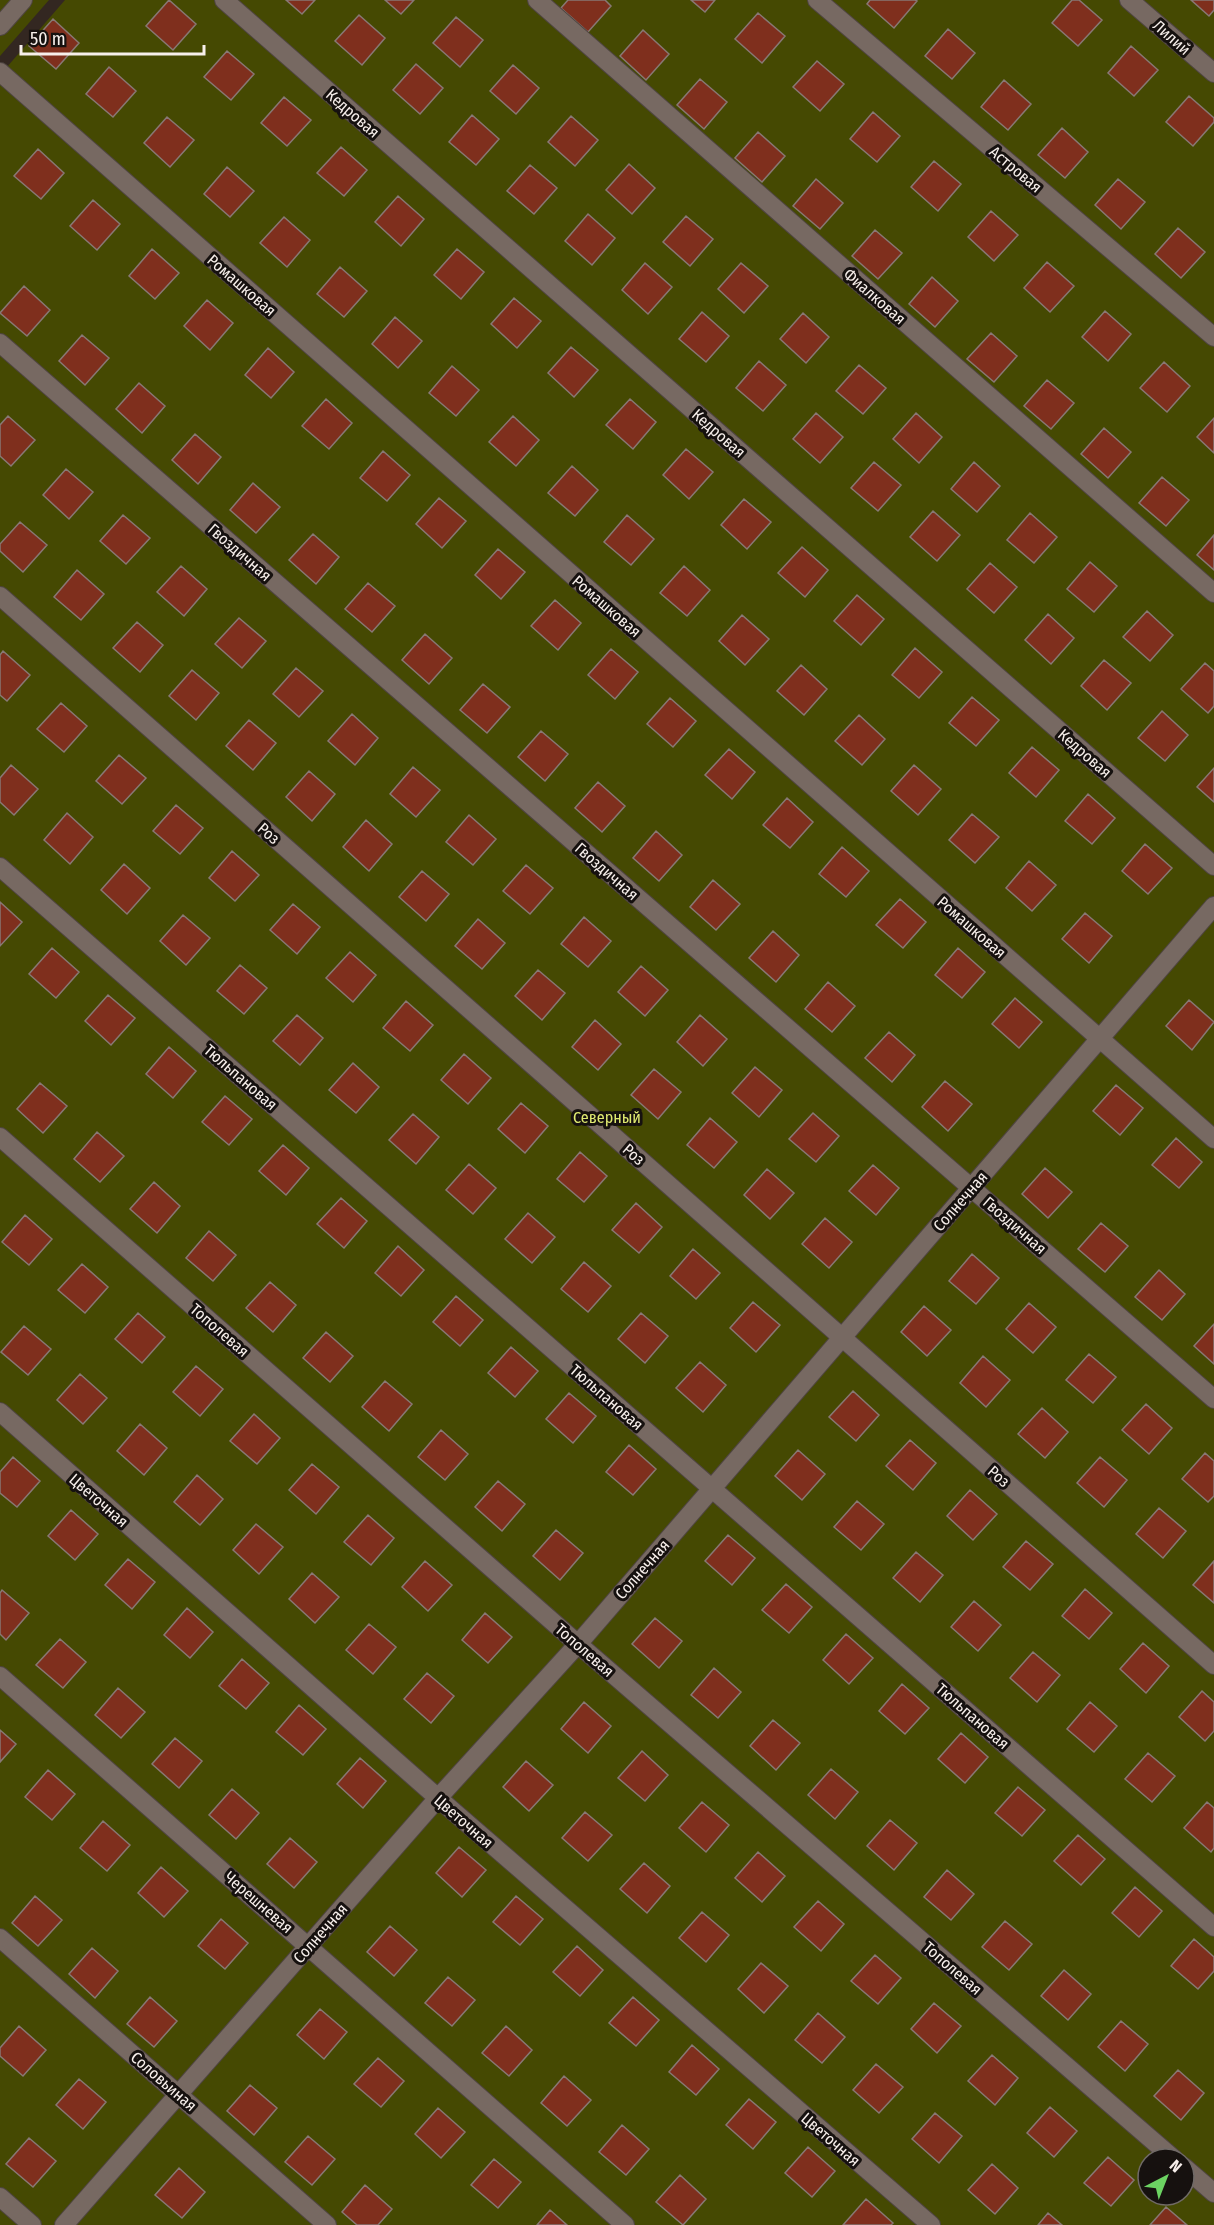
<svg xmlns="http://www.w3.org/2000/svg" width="1214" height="2225" font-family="'Fira Sans Condensed',sans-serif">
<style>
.garden{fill:#454902;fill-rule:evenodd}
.building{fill:#7f2f1d;stroke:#887874;stroke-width:1.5}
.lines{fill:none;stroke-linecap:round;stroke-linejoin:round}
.minor-casing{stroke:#4f4541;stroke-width:20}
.minor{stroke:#776962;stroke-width:18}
.labels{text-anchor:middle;stroke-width:6;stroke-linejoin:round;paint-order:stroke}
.street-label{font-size:16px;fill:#f7efeb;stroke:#16110f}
.park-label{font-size:16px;fill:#e0ea71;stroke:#16110f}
</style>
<rect width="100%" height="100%" fill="#332721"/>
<path class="garden" d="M0,0H49L0,56Z
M65,0H1214V2225H0V75ZM1148,2159H1184V2195H1148Z"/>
<path class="building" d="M169,0L196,24L173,50L146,26Z
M286,0H315L302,14Z
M385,0H414L401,14Z
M568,0H605L611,6L588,32L561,8Z
M691,0H715L705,12Z
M870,0H915L917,1L894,28L867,4Z
M1072,0H1079L1102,20L1078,46L1052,23Z
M1191,0H1214V10L1209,16Z
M758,13L785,36L762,63L735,39Z
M359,15L385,38L362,65L335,41Z
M456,17L483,40L460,67L433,43Z
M53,19L79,43L56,69L29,46Z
M948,29L975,53L952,79L925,56Z
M643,30L669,54L646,80L620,56Z
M1131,46L1158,70L1134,96L1108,73Z
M227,51L254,74L231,100L204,77Z
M817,61L844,84L820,111L793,87Z
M416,64L443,88L420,114L393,90Z
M513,65L539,88L516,114L490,91Z
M109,67L136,91L113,117L86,94Z
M700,79L727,102L704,129L677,105Z
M1004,80L1031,104L1008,130L981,107Z
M1189,96L1214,118V122L1193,146L1166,122Z
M284,97L311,120L287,146L261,123Z
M873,112L900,136L877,162L850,139Z
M472,115L499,139L476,165L449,142Z
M571,116L598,140L575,166L548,142Z
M167,117L194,140L170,167L144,143Z
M1062,128L1088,152L1065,178L1038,155Z
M758,132L785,156L762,182L735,158Z
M341,147L367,170L344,196L317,173Z
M38,149L64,173L41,199L14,176Z
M934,161L961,184L938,211L911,187Z
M629,164L655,188L632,214L606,190Z
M530,165L557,188L534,214L507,191Z
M227,167L254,191L230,217L204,194Z
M816,179L843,203L820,229L793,206Z
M1118,179L1145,202L1121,229L1095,205Z
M398,196L424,219L401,246L375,222Z
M93,200L120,224L97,250L70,226Z
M991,211L1018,235L994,261L968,237Z
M588,214L615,238L592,265L565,241Z
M686,216L713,239L690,266L663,242Z
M284,217L310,240L287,267L260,243Z
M1178,228L1205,252L1181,278L1155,254Z
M875,230L902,253L878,279L852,256Z
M152,249L179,273L155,299L129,276Z
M457,249L484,272L461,299L434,275Z
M1047,262L1074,286L1050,312L1024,288Z
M645,263L672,287L648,314L622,290Z
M741,263L768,286L744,313L718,289Z
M340,267L367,291L344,317L317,294Z
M932,277L958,301L935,327L909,304Z
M24,286L50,310L27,336L0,313Z
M514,298L541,321L517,348L491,324Z
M207,300L233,323L210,350L184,326Z
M1105,311L1131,334L1108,361L1082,337Z
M702,312L729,336L706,362L679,339Z
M803,313L829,337L806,363L780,339Z
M395,317L422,341L398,368L372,344Z
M991,333L1017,356L994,382L967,359Z
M82,335L109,358L85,385L59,361Z
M571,347L598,370L574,397L548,373Z
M268,348L294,372L271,398L245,375Z
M759,361L786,385L763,411L736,388Z
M1164,362L1190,386L1167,412L1140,388Z
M859,365L886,388L863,414L836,391Z
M452,366L479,390L456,416L429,393Z
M1047,380L1074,403L1051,429L1024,406Z
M139,383L165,406L142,433L116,409Z
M326,399L352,423L329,449L302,426Z
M630,399L656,422L633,449L606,425Z
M816,413L843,437L820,463L793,439Z
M916,413L942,437L919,463L893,439Z
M8,416L35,440L11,466L0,456V425Z
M513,416L539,440L516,466L489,442Z
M1214,418V453L1197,437Z
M1104,428L1131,452L1108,478L1081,454Z
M195,434L221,457L198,484L172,460Z
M686,449L713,472L689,499L663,475Z
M383,451L410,475L387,501L360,478Z
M874,462L901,485L878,511L851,488Z
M974,462L1000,486L977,512L951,489Z
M572,466L598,490L575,516L548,493Z
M66,469L93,492L69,519L43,495Z
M1162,477L1189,500L1166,526L1139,503Z
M253,483L280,507L256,533L230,510Z
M439,498L466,521L442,548L416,524Z
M744,499L771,522L747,549L721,525Z
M933,511L960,535L937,561L910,537Z
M1030,513L1057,537L1034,563L1007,540Z
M123,515L150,538L126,564L100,541Z
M627,515L654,539L631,565L604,542Z
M20,522L47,545L23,572L0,551V544Z
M313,534L339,557L316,584L289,560Z
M1214,535V570L1197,555Z
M802,547L828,570L805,597L778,573Z
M498,549L525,572L501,599L475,575Z
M1090,562L1117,586L1094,612L1067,589Z
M990,563L1017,587L994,613L967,589Z
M181,566L207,589L184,616L157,592Z
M684,566L710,590L687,616L660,593Z
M77,570L104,594L81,620L54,597Z
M368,583L395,606L372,632L345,609Z
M857,595L884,619L861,645L834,621Z
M555,600L581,623L558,650L531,626Z
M1147,611L1173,635L1150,661L1123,637Z
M1048,614L1074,638L1051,664L1025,640Z
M742,615L769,639L745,665L719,641Z
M239,618L266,641L242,668L215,644Z
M137,622L163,645L140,672L113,648Z
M425,634L452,658L429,684L402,660Z
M915,648L942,672L919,698L892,675Z
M611,649L638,672L615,699L588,675Z
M3,651L30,675L7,701L0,695V655Z
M1104,660L1131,683L1107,710L1081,686Z
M1205,663L1214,671V706L1208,713L1181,689Z
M801,665L827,689L804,715L777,691Z
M296,668L323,691L299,717L273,694Z
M192,670L219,693L196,720L169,696Z
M483,684L510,707L487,733L460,710Z
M972,697L999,720L976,746L949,723Z
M670,698L696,721L673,747L647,724Z
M61,703L87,726L64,752L37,729Z
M1162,711L1188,735L1165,761L1138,738Z
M352,714L378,738L355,765L328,741Z
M859,715L885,739L862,765L835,741Z
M249,720L276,743L253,770L226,746Z
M541,731L568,754L545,781L518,757Z
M1032,747L1059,770L1036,797L1009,773Z
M729,749L755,772L732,799L705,775Z
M119,755L146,778L122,804L96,781Z
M11,765L38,789L14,815L0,802V778Z
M914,765L941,789L918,815L891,791Z
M413,767L440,790L416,817L390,794Z
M1214,768V802L1197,787Z
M309,771L335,794L312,821L286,797Z
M598,782L625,806L602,832L575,808Z
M1088,794L1115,818L1092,844L1065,821Z
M787,798L813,822L790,848L763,825Z
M176,805L203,828L180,854L153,831Z
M67,813L93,837L70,864L44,840Z
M972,814L999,837L975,863L949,840Z
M469,815L496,839L473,865L446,842Z
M366,820L392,844L369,871L343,847Z
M656,831L682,855L659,881L633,858Z
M1145,844L1172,868L1148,894L1122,871Z
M842,847L869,871L846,897L819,874Z
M232,851L259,875L235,901L209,878Z
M1029,861L1056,885L1032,911L1006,888Z
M124,864L150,888L127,914L101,890Z
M526,865L553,888L530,914L503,891Z
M422,871L449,894L426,921L399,897Z
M713,880L740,904L716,930L690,907Z
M900,899L926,922L903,948L876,925Z
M0,902L22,922L0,946Z
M293,904L320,927L297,954L270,930Z
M1085,913L1112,936L1089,963L1062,939Z
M183,915L210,938L186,965L160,941Z
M584,917L611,941L588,967L561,944Z
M478,919L505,943L482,969L455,946Z
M773,931L799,955L776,982L749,958Z
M52,948L79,972L56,998L29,974Z
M958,948L985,972L962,998L935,975Z
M350,952L376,975L353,1002L326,978Z
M240,965L267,988L244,1014L217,991Z
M641,966L668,990L645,1016L618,992Z
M538,970L565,993L542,1020L515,996Z
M828,982L855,1006L832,1032L805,1009Z
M108,995L135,1018L111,1045L85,1021Z
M1015,998L1042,1022L1019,1048L992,1024Z
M1189,1000L1214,1022L1192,1050L1166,1026Z
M406,1001L433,1025L410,1051L383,1028Z
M297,1015L323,1038L300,1065L273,1041Z
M700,1015L727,1039L703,1066L677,1042Z
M595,1020L621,1044L598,1070L572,1047Z
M889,1032L915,1055L892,1082L865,1058Z
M169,1047L196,1071L173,1098L146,1074Z
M464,1054L491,1078L468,1104L441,1080Z
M353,1063L379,1087L356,1113L329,1090Z
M755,1067L782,1090L759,1117L732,1093Z
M654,1069L681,1092L658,1119L631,1095Z
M945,1081L972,1104L948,1131L922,1107Z
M40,1083L67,1106L43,1133L17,1109Z
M1116,1085L1143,1108L1120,1135L1093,1111Z
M225,1096L252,1119L229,1145L202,1122Z
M521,1103L548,1126L525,1153L498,1129Z
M813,1113L839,1136L816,1162L789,1139Z
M413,1114L439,1137L416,1164L389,1140Z
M710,1118L737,1142L714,1168L687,1145Z
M97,1132L124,1156L100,1182L74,1159Z
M1176,1138L1202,1162L1179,1188L1152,1165Z
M283,1145L309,1168L286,1195L259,1171Z
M580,1152L607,1176L584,1202L557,1179Z
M469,1164L496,1188L473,1214L446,1190Z
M873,1165L899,1188L876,1215L849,1191Z
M1045,1168L1072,1192L1048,1218L1022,1194Z
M767,1169L794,1193L770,1219L744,1195Z
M154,1182L180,1206L157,1233L130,1209Z
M341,1198L367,1221L344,1248L317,1224Z
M636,1203L662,1227L639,1253L612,1230Z
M528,1213L555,1237L532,1263L505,1239Z
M25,1215L52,1239L29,1265L2,1242Z
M825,1218L852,1242L829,1268L802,1244Z
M1101,1223L1128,1246L1105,1272L1078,1249Z
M209,1231L236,1255L213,1281L186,1258Z
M398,1246L424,1270L401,1296L375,1273Z
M693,1249L720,1273L696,1299L670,1276Z
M972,1254L999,1278L976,1304L949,1281Z
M584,1262L611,1286L588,1312L561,1289Z
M82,1264L108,1287L85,1313L58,1290Z
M1159,1270L1185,1294L1162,1320L1135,1297Z
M270,1282L296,1305L273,1332L246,1308Z
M456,1296L483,1320L460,1346L433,1322Z
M753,1302L780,1325L756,1352L730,1328Z
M1029,1303L1056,1327L1033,1353L1006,1329Z
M924,1306L951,1330L927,1356L901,1332Z
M138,1313L165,1337L142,1363L115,1339Z
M641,1313L668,1336L645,1363L618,1339Z
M1214,1324V1364L1194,1346Z
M24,1326L51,1349L28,1375L1,1352Z
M326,1332L353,1356L330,1382L303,1358Z
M511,1347L538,1371L515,1397L488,1373Z
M1089,1354L1116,1377L1093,1403L1066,1380Z
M983,1356L1010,1380L986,1407L960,1383Z
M700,1362L726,1385L703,1412L676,1388Z
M196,1366L223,1389L200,1416L173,1392Z
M80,1374L107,1398L83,1424L57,1400Z
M385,1381L412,1404L389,1431L362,1407Z
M853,1391L879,1415L856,1441L829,1417Z
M569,1393L596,1416L573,1443L546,1419Z
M1146,1404L1172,1428L1149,1454L1122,1430Z
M1042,1408L1068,1432L1045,1458L1018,1434Z
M254,1414L280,1438L257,1464L230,1441Z
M140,1424L167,1448L144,1475L117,1451Z
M441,1430L468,1454L445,1480L418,1457Z
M910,1440L936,1463L913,1490L886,1466Z
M629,1445L656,1469L633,1495L606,1472Z
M798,1450L825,1474L802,1500L775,1476Z
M1205,1453L1214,1461V1496L1208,1502L1182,1479Z
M13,1457L40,1481L17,1507L0,1493V1472Z
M1100,1457L1127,1480L1104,1507L1077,1483Z
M312,1464L339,1487L316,1514L289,1490Z
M197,1475L223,1499L200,1525L174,1502Z
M498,1481L525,1504L502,1531L475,1507Z
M970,1490L997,1514L973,1540L947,1516Z
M857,1501L884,1524L861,1550L834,1527Z
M1159,1508L1186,1531L1163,1558L1136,1534Z
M71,1510L98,1534L75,1560L48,1536Z
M368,1515L394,1538L371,1565L344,1542Z
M256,1524L283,1547L259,1574L233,1550Z
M556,1530L583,1553L560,1580L533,1556Z
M728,1535L755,1558L732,1585L705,1561Z
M1026,1541L1053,1564L1030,1590L1003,1567Z
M916,1552L943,1575L920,1602L893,1578Z
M128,1559L155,1582L132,1609L105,1585Z
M425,1561L452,1585L428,1611L402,1587Z
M1214,1561V1603L1193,1585Z
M312,1573L339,1597L315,1623L289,1599Z
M786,1584L812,1607L789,1633L762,1610Z
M1085,1589L1112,1613L1089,1639L1062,1616Z
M2,1590L29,1613L6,1640L0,1634V1593Z
M974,1601L1001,1625L978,1651L951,1627Z
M187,1608L213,1632L190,1658L164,1635Z
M485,1613L512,1637L488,1663L462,1640Z
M655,1618L682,1641L659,1668L632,1644Z
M369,1624L396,1647L373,1674L346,1650Z
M846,1634L873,1658L849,1684L823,1660Z
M60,1639L86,1662L63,1688L36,1665Z
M1143,1643L1169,1666L1146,1693L1120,1669Z
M1033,1652L1060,1675L1037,1702L1010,1678Z
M242,1659L269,1683L246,1709L219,1686Z
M714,1668L741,1692L718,1718L691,1695Z
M427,1673L454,1696L431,1723L404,1699Z
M902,1684L929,1708L905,1734L879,1711Z
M118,1688L145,1712L121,1738L95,1715Z
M1202,1691L1214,1702V1731L1205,1741L1179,1717Z
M584,1702L611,1726L588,1753L561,1729Z
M1090,1702L1117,1726L1094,1752L1067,1729Z
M299,1705L326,1729L303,1755L276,1732Z
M773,1720L800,1743L776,1770L750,1746Z
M0,1730L16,1744L0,1762Z
M961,1733L988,1757L965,1783L938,1759Z
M175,1738L202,1761L179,1788L152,1764Z
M642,1751L668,1775L645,1801L618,1778Z
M1148,1753L1175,1776L1152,1802L1125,1779Z
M360,1758L386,1781L363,1808L337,1784Z
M526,1761L553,1785L529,1811L503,1787Z
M831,1769L858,1792L835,1819L808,1795Z
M48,1770L75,1794L52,1820L25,1797Z
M1018,1787L1045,1810L1022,1836L995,1813Z
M232,1789L259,1813L236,1839L209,1815Z
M702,1802L729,1825L706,1852L679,1828Z
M1207,1802L1214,1808V1848L1211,1852L1184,1828Z
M585,1812L612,1835L588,1861L562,1838Z
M890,1820L917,1843L894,1870L867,1846Z
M103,1821L130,1845L107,1871L80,1848Z
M1078,1835L1105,1859L1081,1885L1054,1861Z
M290,1838L317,1862L294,1888L267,1864Z
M459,1847L486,1870L462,1897L436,1873Z
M758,1852L785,1876L762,1902L735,1878Z
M644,1863L670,1886L647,1913L620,1889Z
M161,1867L188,1891L164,1917L138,1893Z
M947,1870L974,1894L951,1920L924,1897Z
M1135,1887L1162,1911L1139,1937L1112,1913Z
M35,1896L62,1920L38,1946L12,1923Z
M516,1896L543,1919L520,1945L493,1922Z
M818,1901L844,1924L821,1951L794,1927Z
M702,1912L729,1935L706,1962L679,1938Z
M221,1919L248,1943L225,1969L198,1946Z
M1005,1921L1032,1944L1009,1970L982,1947Z
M390,1926L417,1950L394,1976L367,1952Z
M1194,1939L1214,1957V1971L1198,1989L1171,1966Z
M577,1946L603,1970L580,1996L553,1972Z
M92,1948L118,1971L95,1998L69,1974Z
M875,1955L901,1978L878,2004L851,1981Z
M761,1963L788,1986L764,2013L738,1989Z
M1064,1970L1091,1994L1068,2020L1041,1996Z
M448,1977L475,2000L452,2026L425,2003Z
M150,1997L177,2021L154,2047L127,2024Z
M633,1997L659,2020L636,2046L609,2023Z
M934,2003L961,2026L937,2053L911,2029Z
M320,2009L347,2032L324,2059L297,2035Z
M818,2013L845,2037L822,2063L795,2040Z
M1121,2021L1148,2044L1125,2071L1098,2047Z
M19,2026L46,2050L23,2076L0,2056V2048Z
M506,2026L532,2050L509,2076L482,2053Z
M692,2045L719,2069L696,2095L669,2072Z
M992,2055L1018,2078L995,2105L968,2081Z
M378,2058L404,2081L381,2107L354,2084Z
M876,2064L903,2087L879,2113L853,2090Z
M1178,2070L1204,2093L1181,2120L1154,2096Z
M564,2076L591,2100L567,2126L541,2103Z
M79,2079L106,2102L83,2129L56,2105Z
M250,2085L277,2108L254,2135L227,2111Z
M749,2099L776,2122L753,2149L726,2125Z
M1050,2107L1077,2131L1054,2157L1027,2133Z
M438,2108L465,2132L441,2158L415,2134Z
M935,2113L962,2136L939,2163L912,2139Z
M622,2125L649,2149L626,2175L599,2152Z
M308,2136L335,2159L312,2185L285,2162Z
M29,2138L56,2161L33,2187L6,2164Z
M808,2147L835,2171L812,2197L785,2173Z
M1108,2157L1134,2180L1111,2206L1084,2183Z
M494,2159L521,2182L498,2208L471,2185Z
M992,2164L1018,2188L995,2214L968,2190Z
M179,2168L205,2192L182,2218L155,2195Z
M680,2175L706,2199L683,2225L656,2202Z
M365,2185L392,2209L378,2225H357L342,2212Z
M866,2199L893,2223L891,2225H843Z
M1166,2207L1187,2225H1150Z
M550,2210L567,2225H537Z
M1048,2213L1062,2225H1038Z"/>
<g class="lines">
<defs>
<path id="minor" d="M224,0L1214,866
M537,0L1214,593
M817,0L1214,337
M1129,0L1214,73
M0,26L23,0
M0,72L1214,1139
M0,343L1214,1399
M0,596L1214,1665
M0,867L1214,1927
M0,1137L578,1644L1174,2159
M0,1412L438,1798L931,2225
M0,1676L625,2225
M0,1938L327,2225
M1184,2167L1214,2193
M0,2197L32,2225
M64,2225L438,1798L578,1644L1214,906"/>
</defs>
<use href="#minor" class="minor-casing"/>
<use href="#minor" class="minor"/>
</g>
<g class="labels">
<g class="street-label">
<text transform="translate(1172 37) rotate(41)" y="6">Лилий</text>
<text transform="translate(353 113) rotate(41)" y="6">Кедровая</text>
<text transform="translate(1016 169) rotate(40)" y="6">Астровая</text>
<text transform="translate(242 285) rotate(41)" y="6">Ромашковая</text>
<text transform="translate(875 296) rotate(41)" y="6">Фиалковая</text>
<text transform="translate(719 433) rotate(41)" y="6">Кедровая</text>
<text transform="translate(240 552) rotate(41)" y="6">Гвоздичная</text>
<text transform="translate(607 606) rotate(41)" y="6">Ромашковая</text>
<text transform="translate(1085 753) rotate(41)" y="6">Кедровая</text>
<text transform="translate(269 833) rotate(41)" y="6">Роз</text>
<text transform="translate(607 871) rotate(41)" y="6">Гвоздичная</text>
<text transform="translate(972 927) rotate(41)" y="6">Ромашковая</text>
<text transform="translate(241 1077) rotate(41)" y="6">Тюльпановая</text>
<text transform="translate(634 1154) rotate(41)" y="6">Роз</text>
<text transform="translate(960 1201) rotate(-49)" y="6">Солнечная</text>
<text transform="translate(1015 1225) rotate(41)" y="6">Гвоздичная</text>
<text transform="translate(220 1330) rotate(41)" y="6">Тополевая</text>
<text transform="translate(607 1397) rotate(41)" y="6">Тюльпановая</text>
<text transform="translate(999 1476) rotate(41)" y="6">Роз</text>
<text transform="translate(99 1500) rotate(41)" y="6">Цветочная</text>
<text transform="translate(642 1569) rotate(-49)" y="6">Солнечная</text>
<text transform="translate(585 1650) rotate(41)" y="6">Тополевая</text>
<text transform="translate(973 1716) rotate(41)" y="6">Тюльпановая</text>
<text transform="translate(464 1821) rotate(41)" y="6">Цветочная</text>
<text transform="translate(259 1902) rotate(41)" y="6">Черешневая</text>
<text transform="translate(320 1933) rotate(-49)" y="6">Солнечная</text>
<text transform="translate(953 1968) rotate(41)" y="6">Тополевая</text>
<text transform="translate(164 2081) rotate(41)" y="6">Соловьиная</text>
<text transform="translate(831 2139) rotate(41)" y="6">Цветочная</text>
</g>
<g class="park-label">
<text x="607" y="1123">Северный</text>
</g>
</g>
<g transform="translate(1166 2177) rotate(42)"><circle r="28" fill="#16110f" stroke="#706a67" stroke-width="1.5"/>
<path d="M0-4.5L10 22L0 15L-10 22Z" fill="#6cd362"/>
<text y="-9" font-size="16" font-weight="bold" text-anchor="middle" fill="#f7efeb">N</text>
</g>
<path d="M21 45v9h183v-9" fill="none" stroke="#f7efeb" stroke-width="3"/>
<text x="30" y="45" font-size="18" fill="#f7efeb" stroke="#16110f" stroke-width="4.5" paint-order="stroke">50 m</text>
</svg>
